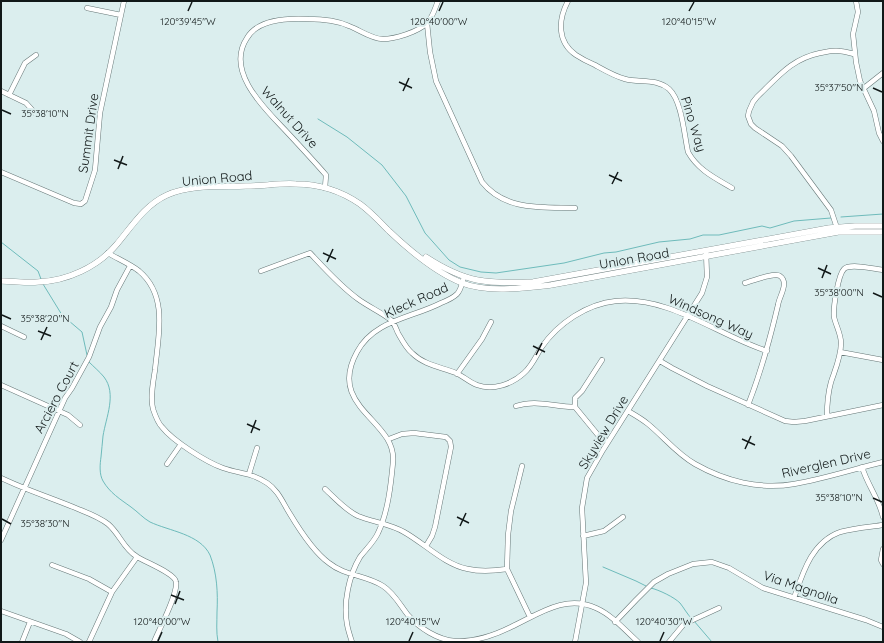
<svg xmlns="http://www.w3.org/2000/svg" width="884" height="643" font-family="Quicksand,sans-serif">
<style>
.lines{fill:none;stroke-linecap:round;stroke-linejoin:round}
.stream{stroke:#6ebbbb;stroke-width:1}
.minor-casing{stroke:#677;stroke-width:5.5}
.major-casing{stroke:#677;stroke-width:6}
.minor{stroke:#fff;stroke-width:4.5}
.major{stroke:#fff;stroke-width:5.5}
.ticks{fill:none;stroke:#111818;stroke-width:1.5}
.labels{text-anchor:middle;stroke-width:4;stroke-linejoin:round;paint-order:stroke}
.street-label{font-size:13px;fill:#111818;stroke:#dbeeee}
.ticks-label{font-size:10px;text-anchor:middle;fill:#111818;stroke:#dbeeee;stroke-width:4;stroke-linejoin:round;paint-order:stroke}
</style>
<rect width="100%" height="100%" fill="#dbeeee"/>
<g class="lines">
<path class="stream" d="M318,119L347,137L382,165L406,196L425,233L449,260L460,267L481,272L496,273L564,263L604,253L616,252L659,242L690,239L703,235H719L762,226L770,228L794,221L831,218
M841,217L883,214
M1,242L38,271L41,279
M43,284L62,315L82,332L87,355
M89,362C94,367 100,372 104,377C117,394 106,417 103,436C102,443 102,450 101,457C100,464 99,474 103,481C110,493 120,499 131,507C138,512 143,518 150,522C169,531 200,534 210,555C217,573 218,593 217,612C217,623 216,631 218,642
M603,567L636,581L646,586
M651,588C659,590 674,597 680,603C684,608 687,614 692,619
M694,621L712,642"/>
<defs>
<path id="minor" d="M568,1C558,20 557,42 576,55C582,59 588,62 595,65C604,70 614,76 625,79C640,83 656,78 669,89C682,101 684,134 688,152C698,170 715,178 732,188
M856,1L858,12L853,34L856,62L860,81L874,111L879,133L883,141
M87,8L121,15
M427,23L430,52L436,81L482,182C505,211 542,207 575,208
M864,88L883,73
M1,91L26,103L35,113
M9,95L25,63L36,55
M1,172L74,203L81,204L85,201L95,170L100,113L124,1
M325,188L326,175C313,160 299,145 285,130C264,108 225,71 247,38C258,19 288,18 308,19C322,19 336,20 349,26C360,30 371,39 383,39C395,39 418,32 427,23C433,17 435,8 438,1
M838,231L831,210L791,156L782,146L755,128L751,124L748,116L749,111L753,102L757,97C778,77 791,59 820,53C826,52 833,50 839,51C844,51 849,53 854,54
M108,253C118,259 130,264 139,271C169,296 158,337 155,370C153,383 150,397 153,409C155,415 158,423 162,427C173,441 206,462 223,468C240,474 250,472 267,483C278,490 283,503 290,514C299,529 315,553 329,563C345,576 366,575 383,586C394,593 400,605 408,615C419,628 438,640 455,641C474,642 495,635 511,627C539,614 565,594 596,608C612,615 625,630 638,642
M261,271L310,253C325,269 340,286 358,299C369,307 381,312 391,320C395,324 396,329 398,333C402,340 406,348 412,353C424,365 441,367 456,373C463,376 469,382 477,385C493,391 512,384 524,373C532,366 536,356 541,348C558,323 587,304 616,301C670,296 717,335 767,351
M745,283C752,281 775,272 780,276C783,278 784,281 784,284C784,291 779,298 778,305C770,339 761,372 748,405
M1,326L24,337
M840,352L883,360
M602,360L582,391L575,398V407L598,435L608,442
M660,361L672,368L707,386L785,421L794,422L805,421L883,405
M457,374L482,339L491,322
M1,385L68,415L80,425
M516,406C536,399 554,407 575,407
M628,411C635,415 642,419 648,424C664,437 677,454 695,464C725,481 760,490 794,484C824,479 854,469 883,462
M827,416C827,404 828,393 831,382C835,370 841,357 841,343C841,334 836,326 834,317C833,308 838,275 844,269C850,263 874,269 883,270
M389,439L402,434L414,433L446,437L450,441L451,447L435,527L432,536L426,546
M167,464L181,444
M522,466L511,511L508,535L507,569L530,617
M862,467C867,484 879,499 883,517
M249,474L257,448
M1,478C26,490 52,498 78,509C88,513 99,517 108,524C119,533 124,549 136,556C144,562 175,573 176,582C178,595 159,629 154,642
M325,489C335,498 345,510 358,516C373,522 390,524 404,532C424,543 445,565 468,569C481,572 494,571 507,569
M583,536L604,531L623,517
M1,540L65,398L72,388L89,357L100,327L111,307L117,290L130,266
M883,549L881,560L883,564
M52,565L89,579L112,592
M794,598C803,572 812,542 840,532C854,528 869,527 883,525
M1,611L66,634L80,642
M615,622L636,600L654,582L668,574L693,564L712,562L729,568L763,588L866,620L883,627
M22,642L30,622
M89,642L112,592L137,557
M352,642C350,636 348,630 347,624C343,603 349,575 360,557C366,549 374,542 378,533C388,512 391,484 393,462C397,420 326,408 357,352C374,320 412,318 441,303C446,301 453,298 457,294C461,290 462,283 464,277
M575,642L586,583L582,508L587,478L603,450L702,293L707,277L706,251
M669,642L684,624L719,608"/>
<path id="major" d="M426,257C466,283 487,284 533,282L829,228L855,226H883
M1,281C13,281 26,283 38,282C67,281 98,267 117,244C132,226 145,205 167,195C191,184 221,187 246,186C263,186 279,183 296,184C319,184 341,191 360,204C371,212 380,222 389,231C409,250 437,273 462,283C487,293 525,288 551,285L838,232H883"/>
</defs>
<use href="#minor" class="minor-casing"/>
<use href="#major" class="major-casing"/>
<use href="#minor" class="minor"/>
<use href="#major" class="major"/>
</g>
<path class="ticks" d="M188,11L192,2M439,11L443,2M689,11L694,2M399,82L412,88M873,88L882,92M403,91L409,78M2,110L11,114M114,160L127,165M118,169L123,156M609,175L622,181M612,184L618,172M323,253L336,259M327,262L333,249M818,268L831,274M822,278L827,265M873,293L882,297M2,315L11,319M38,331L51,336M41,340L47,327M533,346L545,352M536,355L542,343M247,424L260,430M251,433L256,420M742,439L755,445M745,449L751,436M873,498L882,502M457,517L469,523M2,519L11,524M460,526L466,513M171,595L184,600M175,604L180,591M158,641L162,632M409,641L413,632M660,641L664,632"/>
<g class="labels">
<g class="street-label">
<text transform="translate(290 117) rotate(48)" y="5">Walnut Drive</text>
<text transform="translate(694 124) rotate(73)" y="5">Pino Way</text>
<text transform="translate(88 133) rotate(-82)" y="5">Summit Drive</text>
<text transform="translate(217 178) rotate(-5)" y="5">Union Road</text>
<text transform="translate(634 258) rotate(-10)" y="5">Union Road</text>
<text transform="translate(416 300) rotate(-24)" y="5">Kleck Road</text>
<text transform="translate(711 316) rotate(24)" y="5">Windsong Way</text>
<text transform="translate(56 397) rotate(-62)" y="5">Arciero Court</text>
<text transform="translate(603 432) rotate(-59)" y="5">Skyview Drive</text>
<text transform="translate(826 463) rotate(-13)" y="5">Riverglen Drive</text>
<text transform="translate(801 587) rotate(19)" y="5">Via Magnolia</text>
</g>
</g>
<g class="ticks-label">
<text x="188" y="25">120°39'45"W</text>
<text x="439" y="25">120°40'00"W</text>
<text x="689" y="25">120°40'15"W</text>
<text x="839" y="91">35°37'50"N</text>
<text x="45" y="117">35°38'10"N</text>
<text x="839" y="296">35°38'00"N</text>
<text x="45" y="322">35°38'20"N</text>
<text x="839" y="501">35°38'10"N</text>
<text x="45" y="527">35°38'30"N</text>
<text x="162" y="625">120°40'00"W</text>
<text x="413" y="625">120°40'15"W</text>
<text x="664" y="625">120°40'30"W</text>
</g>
<rect width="884" height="643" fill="none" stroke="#111818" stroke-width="4"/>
</svg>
